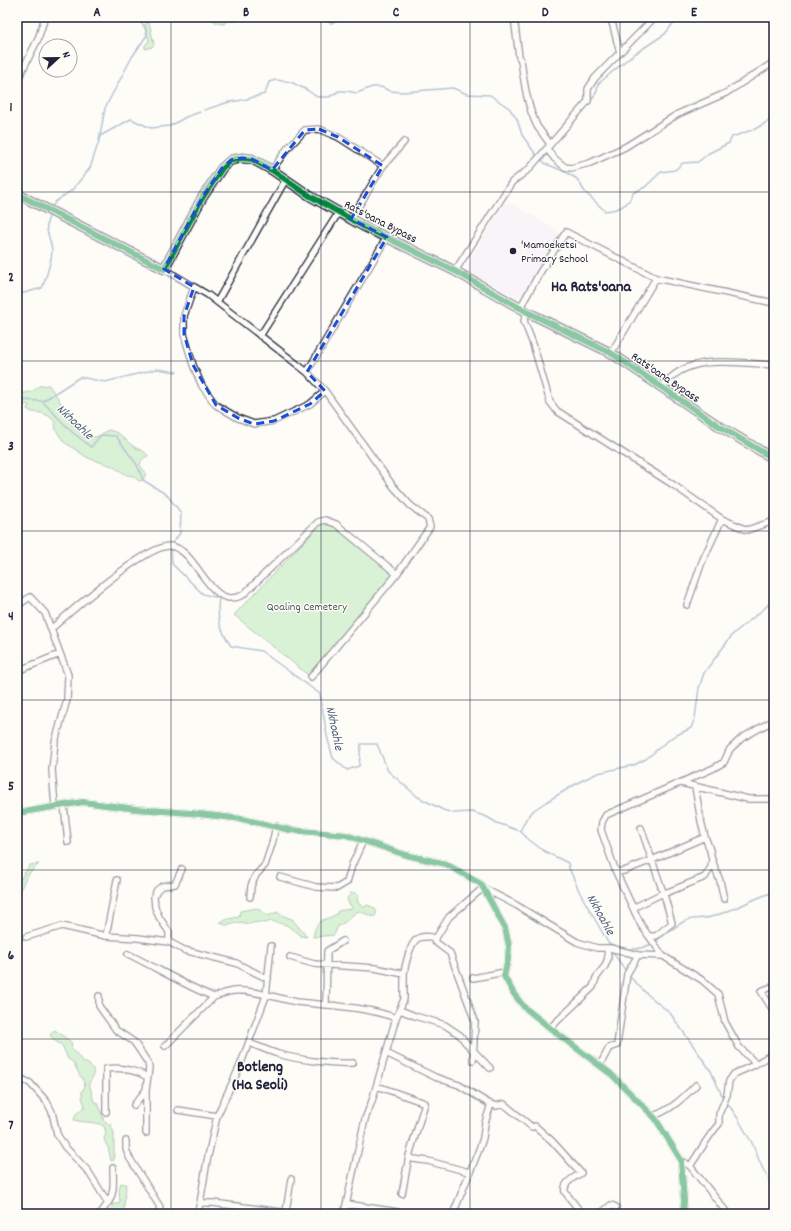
<svg xmlns="http://www.w3.org/2000/svg" width="791" height="1231" font-family="Dekko,sans-serif">
<style>
.built{fill:#f3ebf6}
.green{fill:#ade6ab;stroke:#688473}
.lines{fill:none;stroke-linecap:round;stroke-linejoin:round}
.stream{stroke:#6384a6;stroke-width:1.5}
.street-casing{stroke:#22223b;stroke-width:8}
.secondary-casing{stroke:#22223b;stroke-width:11}
.street{stroke:#fdfcf7;stroke-width:5.5}
.secondary{stroke:#fdfcf7;stroke-width:8}
.cycleway-casing{stroke:#fdfcf7;stroke-width:8}
.cycleway{stroke:#00873e;stroke-width:6}
.marked{fill:none;stroke:#1d4ed8;stroke-width:3;stroke-dasharray:8 5;stroke-linejoin:round}
.grid{fill:none;stroke:#22223b;stroke-width:1;stroke-opacity:0.55}
.poi-dot{fill:#22223b;stroke:#fdfcf7;stroke-width:1.5}
.labels{text-anchor:middle;stroke-width:3;stroke-linejoin:round;paint-order:stroke}
.street-label{font-size:12px;fill:#22223b;stroke:#fdfcf7}
.poi-label{font-size:12px;fill:#22223b;stroke:#fdfcf7;text-anchor:start}
.park-label{font-size:12px;fill:#4c5d5d;stroke:#fdfcf7}
.water-label{font-size:13px;font-style:italic;fill:#485b79;stroke:#fdfcf7}
.district-label{font-size:16px;font-weight:bold;fill:#22223b;stroke:#fdfcf7}
.neatline{fill:none;stroke:#22223b;stroke-width:1.5}
.grid-label{font-size:13px;text-anchor:middle;font-weight:bold;fill:#22223b}
</style>
<rect width="100%" height="100%" fill="#fdfcf7"/>
<filter id="ink" filterUnits="userSpaceOnUse"><feTurbulence type="fractalNoise" baseFrequency=".025" numOctaves="2"/><feDisplacementMap in="SourceGraphic" scale="8" xChannelSelector="R" yChannelSelector="G"/><feConvolveMatrix kernelMatrix="1 2 1 2 8 2 1 2 1" color-interpolation-filters="sRGB"/></filter>
<g filter="url(#ink)">
<path class="built" d="M509,202L558,231L559,236L524,294L517,297L468,273L467,265L504,204Z"/>
<path class="green" d="M211,17H248L235,21H226V22L224,24L216,23V19L213,21Z
M147,22H149L154,44L152,47L145,49V45L149,41L145,24Z
M49,385C52,390 55,394 58,398C67,413 71,430 88,439L101,435L108,430C123,433 122,438 133,446C138,450 145,450 148,456C143,458 141,460 140,465L146,473L143,480L139,481L133,476L127,475L112,466L88,458L64,442L56,430L55,422L49,416L42,413L32,412L27,409L29,405L25,404L17,409V394L32,392L39,386Z
M325,520L336,524L397,574L308,675L234,615Z
M39,864C21,879 20,890 17,913V884L30,865Z
M351,893H356L359,896L357,900L359,904L365,907L367,905L375,908C377,912 377,914 374,917L359,911L355,913L345,922L338,926L334,935L313,937C317,918 322,922 337,914L338,911L351,909L352,907L349,904L347,899Z
M257,908L268,916L277,912L281,915L292,919L307,937L301,936L297,932L286,925L272,921L264,923L257,922L249,924L241,922L229,925H225L220,922L228,919L239,917L240,911Z
M54,1030L58,1032L72,1043L71,1047L83,1062C95,1065 96,1074 89,1083L94,1102L98,1103L104,1121L111,1125L114,1133V1160L111,1161L108,1147L106,1144L104,1139L106,1133L104,1126C95,1121 84,1123 74,1120L76,1114L85,1106L82,1097V1091L85,1086L83,1079L80,1076L73,1062L68,1059L62,1045L55,1041L50,1035Z
M121,1183L126,1184C126,1194 123,1204 124,1214H109V1212L113,1208L112,1204H118L120,1202L119,1189Z"/>
<g class="lines">
<path class="stream" d="M199,17L201,18L204,17
M212,17H217
M311,17L314,19L320,18L331,23L351,17
M590,102L597,91L598,84L630,57L665,34L678,17
M204,110L229,102L243,100L265,94L269,82L276,80L291,82L307,90L317,97H329L339,91H347L357,93L372,87H381L390,91L402,92L453,88L467,94L490,95L509,108L517,119L522,135L537,156
M100,136L131,119L151,128L170,126L186,117L200,112
M540,159L546,164L566,172L577,179L585,192L605,211C618,210 629,206 633,193L645,187L661,172L675,170L683,163L698,162L709,153L729,143L732,137L755,129L774,118
M542,161L548,153
M52,208L55,202L72,190L90,168L99,141L105,108L132,57L147,35L145,28L139,18L140,17
M17,295L42,288C45,281 52,259 52,251C51,234 42,232 50,214
M17,400L42,401L72,432L91,447L101,435L116,436L137,465L143,480L167,495L181,513L180,533L172,544
M43,401L80,377L105,382L157,369L177,372
M171,547L172,564L203,594L219,598C216,618 220,629 231,646L261,651L320,694L327,736L333,758L347,770L359,766L361,744H377L388,771L418,797L443,810L453,813L472,812L487,817L497,823L520,831L528,839L544,851L568,863L569,868L580,893L610,946
M520,831L526,819L534,810L546,802L581,781L598,773L634,765L646,759L671,738L691,728L695,718L699,688L704,673L733,634L766,607L774,598
M610,944C618,947 626,950 634,949C654,948 667,930 685,921C694,917 704,920 714,916C735,910 754,898 774,892
M612,951L626,971
M629,976L647,994L670,1013L711,1071L723,1098
M726,1101L737,1117L752,1143L762,1167L774,1189"/>
<defs>
<path id="street" d="M514,17L519,57L521,60C524,82 527,106 537,126C541,132 546,138 550,144
M610,17C615,29 616,41 620,52
M17,81L38,39L45,17
M547,149L555,159L565,167L571,168L590,163L625,147L678,114L726,93L774,62
M272,170L287,149L305,130L319,129L338,137L383,166
M351,219L383,166L404,142
M164,269L208,295L307,372L325,391L393,486L410,505L428,519L430,527L397,574L311,677
M455,271L512,182L529,169L588,101V89L595,78L655,17
M194,287L184,316V334L193,365L202,386L216,405L238,418L254,424L274,421L310,404L325,391
M217,302L286,179
M520,308L539,274L566,232L656,278L774,303
M527,312L524,321L533,344L550,402L557,411L672,484L722,519L747,530L774,521
M260,336L339,212
M611,353L656,278
M307,372L387,237
M662,387C688,352 736,363 774,365
M687,605L702,562L722,519
M17,606L30,597L45,613L68,675L67,700L55,742L52,770L55,806
M51,629C70,612 148,543 171,546C199,551 209,612 243,595L318,522L325,520L336,524L397,574
M17,671L60,654
M681,783L748,799H774
M64,805L68,842
M17,813L83,802L136,809L190,813L242,819L290,830L346,835L406,855L446,864L481,884L505,928L509,946L508,959L504,976L514,994L524,1007L555,1032L611,1074L655,1118L681,1160L684,1201L683,1214
M641,828L665,898L672,923L656,936H649
M705,837L710,850L712,860L720,881L724,899
M616,872L624,871L652,860L705,837L701,821L695,787
M280,877L316,887L337,888L347,882L352,865L363,841
M250,897L251,886L256,875L265,865L272,844L276,826
M633,908L663,893L668,892L705,877L711,867L712,860
M106,936L117,880
M26,937L62,926L106,936L138,938L169,942L184,950L236,963L268,979
M169,942V932L159,917L155,907L154,896L157,890L162,886L175,884L182,869
M128,954C157,968 184,985 214,997C221,995 228,991 234,991C253,989 278,999 297,1002C331,1006 364,1006 396,1018
M663,956L641,925L616,872L601,830L602,822L606,815L714,768L724,762L730,749L742,738L774,720
M290,957L314,964L375,968L404,974V999L396,1018L372,1101L365,1119L344,1214
M404,974C405,965 410,944 417,939C423,935 430,937 436,938
M473,978L505,972
M774,986L761,991L774,1012
M99,996V1006L116,1030L134,1042L148,1063L149,1068L146,1090L134,1105
M326,1004L327,951L343,941
M400,1010L415,1016L445,1025L460,1035L466,1043L490,1068
M550,1028L593,987L596,978L605,966L608,958L607,948
M249,1043C258,1046 268,1051 278,1054C300,1060 330,1064 353,1063
M165,1046L214,997
M386,1053L435,1077L459,1085L488,1103L496,1106L504,1104L532,1127L535,1126L552,1141L581,1173C574,1178 563,1182 565,1192L582,1214
M473,1060L475,1021L450,953L434,941L449,917L483,888L516,905L577,942L597,948H610L638,955L663,956L702,980L718,994L725,1022L739,1047L756,1064
M600,1065L609,1048L617,1045L627,974L638,955
M17,1077L30,1083L47,1102L52,1112L57,1134L65,1147L88,1171L108,1203L100,1214
M377,1086L425,1103L409,1156L413,1159L428,1161L469,1172
M146,1090V1133
M178,1110L217,1116
M106,1112V1069C119,1067 136,1070 147,1077
M653,1116C671,1110 683,1098 696,1085
M126,1141V1149L129,1157L160,1207L158,1214
M681,1160L690,1166L728,1214
M690,1166C700,1152 707,1137 719,1124V1114L727,1095L729,1081L734,1074L752,1066L774,1053
M402,1194L409,1156
M108,1203C115,1193 113,1180 113,1168
M200,1203L207,1161L217,1116L240,1066L266,996L271,946
M346,1204L398,1212
M286,1212L291,1179
M197,1214L200,1203H213L297,1214
M453,1214L480,1147L483,1138L485,1123L491,1104
M600,1214L611,1205L616,1207"/>
<path id="secondary" d="M17,193L23,197L164,269L202,198L222,168L231,160L242,158L252,159L272,170L310,196L363,226L455,271L527,312L611,353L719,426L774,459"/>
</defs>
<use href="#street" class="street-casing"/>
<use href="#secondary" class="secondary-casing"/>
<use href="#street" class="street"/>
<use href="#secondary" class="secondary"/>
<defs>
<path id="cycleway" d="M17,193L23,197L164,269L202,198L222,168L231,160L242,158L252,159L272,170L310,196L363,226L455,271L527,312L611,353L719,426L774,459
M17,813L83,802L136,809L190,813L242,819L290,830L346,835L406,855L446,864L481,884L505,928L509,946L508,959L504,976L514,994L524,1007L555,1032L611,1074L655,1118L681,1160L684,1201L683,1214"/>
</defs>
<use href="#cycleway" class="cycleway-casing"/>
<use href="#cycleway" class="cycleway"/>
</g>
</g>
<path d="M0 0H791V1231H0ZM319,129L338,137L383,166L351,219L387,237L307,372L325,391L310,404L274,421L254,424L238,418L216,405L193,365L184,334V316L194,287L164,269L202,198L222,168L231,160L242,158L252,159L272,170L305,130Z" fill="#fdfcf7" fill-opacity=".55" fill-rule="evenodd"/>
<path class="marked" d="M319,129L338,137L383,166L351,219L387,237L307,372L325,391L310,404L274,421L254,424L238,418L216,405L193,365L184,334V316L194,287L164,269L202,198L222,168L231,160L242,158L252,159L272,170L305,130Z"/>
<path class="grid" d="M171,17V1214M321,17V1214M470,17V1214M620,17V1214M17,192H774M17,361H774M17,531H774M17,700H774M17,870H774M17,1039H774"/>
<circle class="poi-dot" cx="513" cy="251" r="4"/>
<g class="labels">
<g class="street-label">
<text transform="translate(381 221) rotate(27)" y="4">Rats'oana Bypass</text>
<text transform="translate(666 377) rotate(34)" y="4">Rats'oana Bypass</text>
</g>
<g class="poi-label">
<text x="521" y="248">'Mamoeketsi<tspan x="521" dy="14">Primary School</tspan></text>
</g>
<g class="park-label">
<text x="307" y="610">Qoaling Cemetery</text>
</g>
<g class="water-label">
<text transform="translate(76 421) rotate(43)" y="5">Nkhoahle</text>
<text transform="translate(336 728) rotate(78)" y="5">Nkhoahle</text>
<text transform="translate(602 914) rotate(61)" y="5">Nkhoahle</text>
</g>
<g class="district-label">
<text x="591" y="291">Ha Rats'oana</text>
<text x="260" y="1071">Botleng<tspan x="260" dy="18">(Ha Seoli)</tspan></text>
</g>
</g>
<rect width="791" height="1231" fill="none" stroke="#fdfcf7" stroke-width="44"/>
<g transform="translate(58 58) rotate(68)"><circle r="19" fill="#fdfcf7" stroke="#a5a5ac"/>
<path d="M0-3L7 15L0 10L-7 15Z" fill="#22223b"/>
<text y="-6" font-size="11" font-weight="bold" text-anchor="middle" fill="#22223b">N</text>
</g>
<rect x="22" y="22" width="747" height="1187" class="neatline"/>
<g class="grid-label">
<text x="97" y="16">A</text>
<text x="246" y="16">B</text>
<text x="396" y="16">C</text>
<text x="545" y="16">D</text>
<text x="694" y="16">E</text>
<text x="11" y="111">1</text>
<text x="11" y="281">2</text>
<text x="11" y="450">3</text>
<text x="11" y="620">4</text>
<text x="11" y="790">5</text>
<text x="11" y="959">6</text>
<text x="11" y="1129">7</text>
</g>
</svg>
